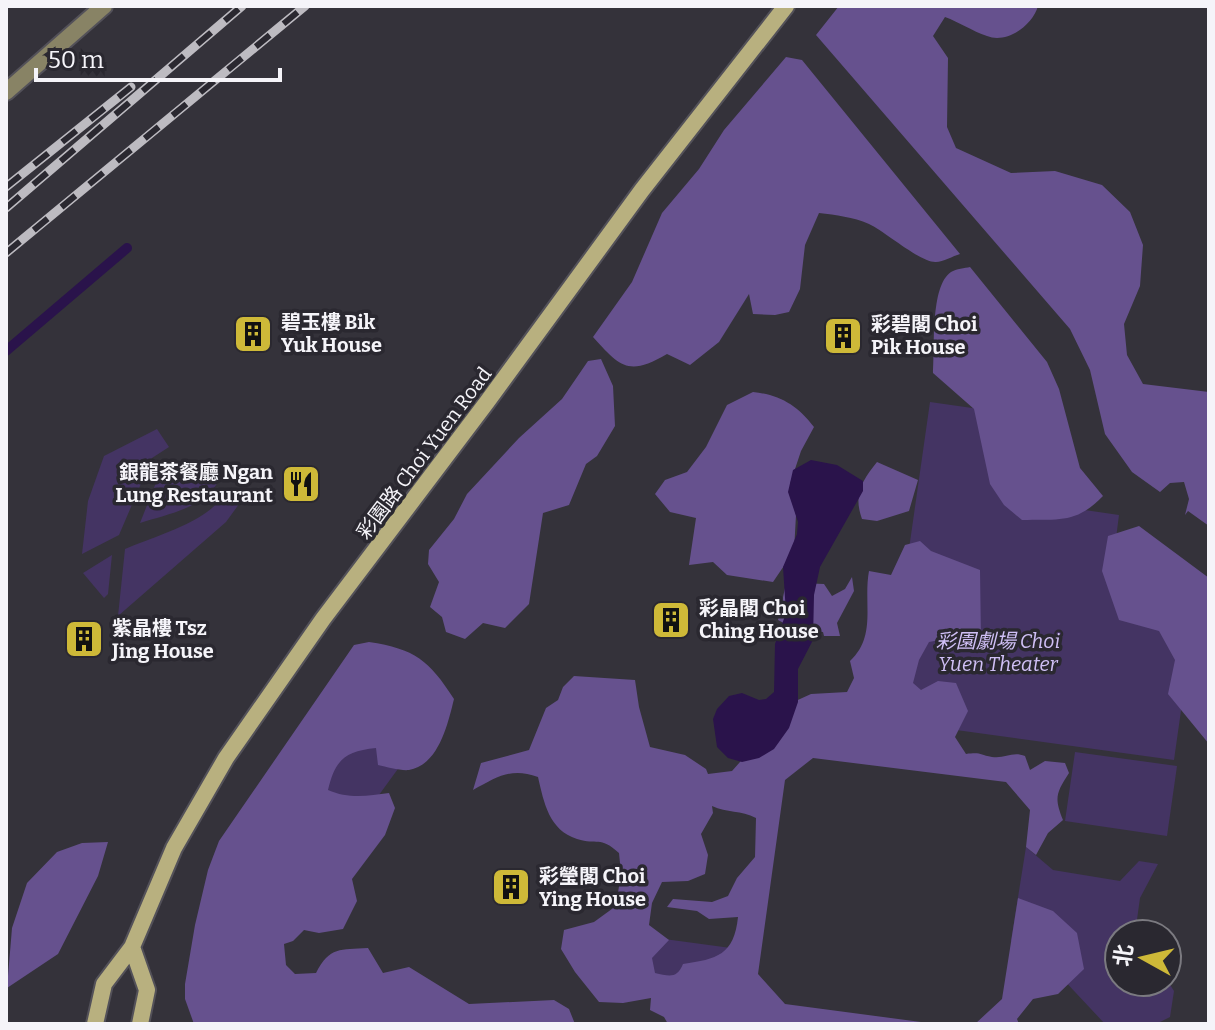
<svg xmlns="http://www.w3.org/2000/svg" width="1215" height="1030" font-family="Bitter,'Noto Sans SC',serif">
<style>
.green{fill:#443463}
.forest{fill:#66518e;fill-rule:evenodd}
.water{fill:#2a134b}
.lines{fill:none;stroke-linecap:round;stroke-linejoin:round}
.stream{stroke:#2a134b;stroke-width:10}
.minor-casing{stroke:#535159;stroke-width:20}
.secondary-casing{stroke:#535159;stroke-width:20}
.minor{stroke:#888365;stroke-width:16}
.secondary{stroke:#b8b07f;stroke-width:16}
.rail-casing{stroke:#bdbbc1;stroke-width:9}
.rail{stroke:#2a2830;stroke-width:6;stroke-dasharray:18;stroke-linecap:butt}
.labels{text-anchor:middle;stroke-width:7;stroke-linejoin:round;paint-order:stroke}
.poi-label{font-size:20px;font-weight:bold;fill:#f5f4f9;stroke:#2a2830;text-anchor:start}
.street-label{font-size:20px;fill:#f5f4f9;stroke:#2a2830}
.park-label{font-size:20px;font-style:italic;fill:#d0c0f6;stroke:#2a2830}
</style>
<rect width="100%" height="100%" fill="#34323a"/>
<path class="green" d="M930,402L1028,416L1016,500L1119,515L1110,585L1197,598L1174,760L898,722L908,556Z
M157,429L169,447L152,458L119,535L82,554L88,501L104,456Z
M176,461L197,464L219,480C205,508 168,514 140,523L163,465Z
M220,499L242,500L226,522L118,616L125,549C150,538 206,522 220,499Z
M112,555L108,594L104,598L83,573Z
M367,708L416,744L355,828L306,792Z
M1075,752L1177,766L1167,836L1065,821Z
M1026,847L1053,870L1120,881L1139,861L1158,864L1140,898L1135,934H1119V982L1167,980L1174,991L1170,1017L1156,1024H1105L1031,945L1011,941Z
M642,936L731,948L724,999L636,987Z"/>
<path class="forest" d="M839,6H1038C1033,25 1007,44 987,36C972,31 959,22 945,17L933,36L948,58L947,127L956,148L1011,173L1055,171L1102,185L1130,212L1143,245L1140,286L1124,324L1127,355L1143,384L1209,392V526L1188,511L1185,515L1189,499L1184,482L1170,483L1160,492L1132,472L1105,434L1090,370L1070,329L816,35Z
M786,57L802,60L960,254C953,256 943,262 936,262C921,263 886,232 869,224C853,217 836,215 819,213L805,245L800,289L789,312L775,315L753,314L749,294L719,342L690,365L667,354C629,376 621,368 593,337L632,282L662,213L699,169L724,130Z
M970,267L1047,362L1059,389L1080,468L1103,496C1076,524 1059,519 1022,520L1004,505L990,484L974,409L933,373C935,348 930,286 951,272C956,269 965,268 970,267Z
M601,359L613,386L615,426L597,456L586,464L569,505L543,513L529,604L505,628L483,623L465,639L446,632L442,617L430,607L439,582L428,564L429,550L454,519L467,494L519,438L562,399L588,361Z
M753,392C780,395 797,405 814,427L801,451L790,484L796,515L794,551L773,582L727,575L713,562L689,565L696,518L670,512L655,494L665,480L687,472L706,447L727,405Z
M877,462L918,480L909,511L877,521L862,519C853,494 862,481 877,462Z
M1139,526L1209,578V744L1168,694L1175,660L1159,631L1119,620L1102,571L1108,536Z
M920,541L931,551L980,570L981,641L965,647L945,639L929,642L919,660L913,683L921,690L938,681L956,683L968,711L955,737L966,754C982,752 979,755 992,757C1005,759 1012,751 1025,756L1030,770L1045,761L1065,763L1069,773C1056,793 1054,798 1063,820L1048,833L1036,855L1026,847L1030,810L1006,782L813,758L785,780L758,974L785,1004L936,1024H668L664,1017L650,1010L651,998L623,1003L599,1002L575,972L561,949L564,930L594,922L616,906L621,873L619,853C599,835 598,846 577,839C549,830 544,803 538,777C511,767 497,777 473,790L481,763L529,750L546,708L558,700L563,687L574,676L635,680L639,707L650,747L685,755L706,769L708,774L732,771L748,753L778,709L811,694L847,692L854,678L850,661C877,636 863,603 869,571L891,575L905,545ZM712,806C727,813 741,810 756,818L755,857L737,878L728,896L712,902L673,899L667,907L697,911L709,919L738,917C734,955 717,959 683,964C677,979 669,976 655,973L652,958L669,940L649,925L652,903L662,882L688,881L705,874L708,855L701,834L713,813Z
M852,577L854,591L837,623L840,636H824L823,632L797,630L778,620L785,588L799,583L824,584L832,596L845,589Z
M369,642C415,649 429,660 454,699C448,723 439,765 409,770C401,771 387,767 378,765L376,748C345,751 335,760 328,790C348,799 368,796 389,793L395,808L385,835L352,879L357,901L343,929L319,933L304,930L293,941L284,944L286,965L295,974L316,973C330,946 340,950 368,948L383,973L409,967L469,1004L554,1000L569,1009L575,1024H194L185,999V984L195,925L208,870L219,841L354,645Z
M108,842L98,876L58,954L7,988L12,928L27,883L57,852L82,843Z
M1018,898L1053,911L1077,933L1084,969L1058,994L1033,999L1017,1019L1019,1024H975L1002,999Z"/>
<path class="water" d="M811,460L837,465L863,481V491L820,567L814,595L813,640L798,669V702L789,728L774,749L759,758L742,762L728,758L717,747L713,719L717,709L729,696L742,693L759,700L766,699L774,692L775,644L786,613L783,567L797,534L798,522L788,492L793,470Z"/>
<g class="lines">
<path class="stream" d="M6,351L127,248"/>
<defs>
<path id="minor" d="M6,92L104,6"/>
<path id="secondary" d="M132,947L147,990L140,1024
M95,1024L104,984L132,947L174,848L226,758L323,619L487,402L642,190L786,6"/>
</defs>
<use href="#minor" class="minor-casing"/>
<use href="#secondary" class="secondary-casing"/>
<use href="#minor" class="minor"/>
<use href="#secondary" class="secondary"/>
<defs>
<path id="rail" d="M6,187L131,87
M6,208L242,6
M6,253L305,6"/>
</defs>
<use href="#rail" class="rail-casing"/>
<use href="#rail" class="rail"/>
</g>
<defs>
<symbol id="building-square" viewBox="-11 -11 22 22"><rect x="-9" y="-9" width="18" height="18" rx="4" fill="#ceb938" stroke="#2a2830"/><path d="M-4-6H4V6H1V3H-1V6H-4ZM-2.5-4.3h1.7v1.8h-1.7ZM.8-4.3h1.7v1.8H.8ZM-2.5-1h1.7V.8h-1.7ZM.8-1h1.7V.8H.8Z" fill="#111"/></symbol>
<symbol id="restaurant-square" viewBox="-11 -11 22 22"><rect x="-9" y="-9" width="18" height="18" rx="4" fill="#ceb938" stroke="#2a2830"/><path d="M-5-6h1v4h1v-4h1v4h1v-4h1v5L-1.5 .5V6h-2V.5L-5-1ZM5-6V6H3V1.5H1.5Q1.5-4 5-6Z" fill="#111"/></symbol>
</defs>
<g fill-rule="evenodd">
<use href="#building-square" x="231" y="312" width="44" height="44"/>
<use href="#building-square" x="821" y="314" width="44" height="44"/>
<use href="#restaurant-square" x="279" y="462" width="44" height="44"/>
<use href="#building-square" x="649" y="598" width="44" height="44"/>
<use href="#building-square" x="62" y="617" width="44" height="44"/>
<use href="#building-square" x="489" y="865" width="44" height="44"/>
</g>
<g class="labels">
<g class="poi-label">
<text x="281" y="329">碧玉樓 Bik<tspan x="281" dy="23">Yuk House</tspan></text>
<text x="871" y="331">彩碧閣 Choi<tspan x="871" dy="23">Pik House</tspan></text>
<text x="273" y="479" text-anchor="end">銀龍茶餐廳 Ngan<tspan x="273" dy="23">Lung Restaurant</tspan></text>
<text x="699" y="615">彩晶閣 Choi<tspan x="699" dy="23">Ching House</tspan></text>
<text x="112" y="635">紫晶樓 Tsz<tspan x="112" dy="23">Jing House</tspan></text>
<text x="539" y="883">彩瑩閣 Choi<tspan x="539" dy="23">Ying House</tspan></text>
</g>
<g class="street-label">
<text transform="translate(424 453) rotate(-53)" y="7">彩園路 Choi Yuen Road</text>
</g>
<g class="park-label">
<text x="998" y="648">彩園劇場 Choi<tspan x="998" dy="23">Yuen Theater</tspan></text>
</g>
</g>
<rect width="1215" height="1030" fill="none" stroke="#f5f4f9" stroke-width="16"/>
<g transform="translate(1143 958) rotate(278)"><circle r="38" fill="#2a2830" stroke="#7b7a80" stroke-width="2"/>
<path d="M0-6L14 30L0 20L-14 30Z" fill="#ceb938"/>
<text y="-12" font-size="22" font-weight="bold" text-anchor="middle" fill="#f5f4f9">北</text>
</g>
<path d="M36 68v12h244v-12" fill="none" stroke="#f5f4f9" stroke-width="4"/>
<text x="48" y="68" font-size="24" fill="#f5f4f9" stroke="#2a2830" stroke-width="6" paint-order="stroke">50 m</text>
</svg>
